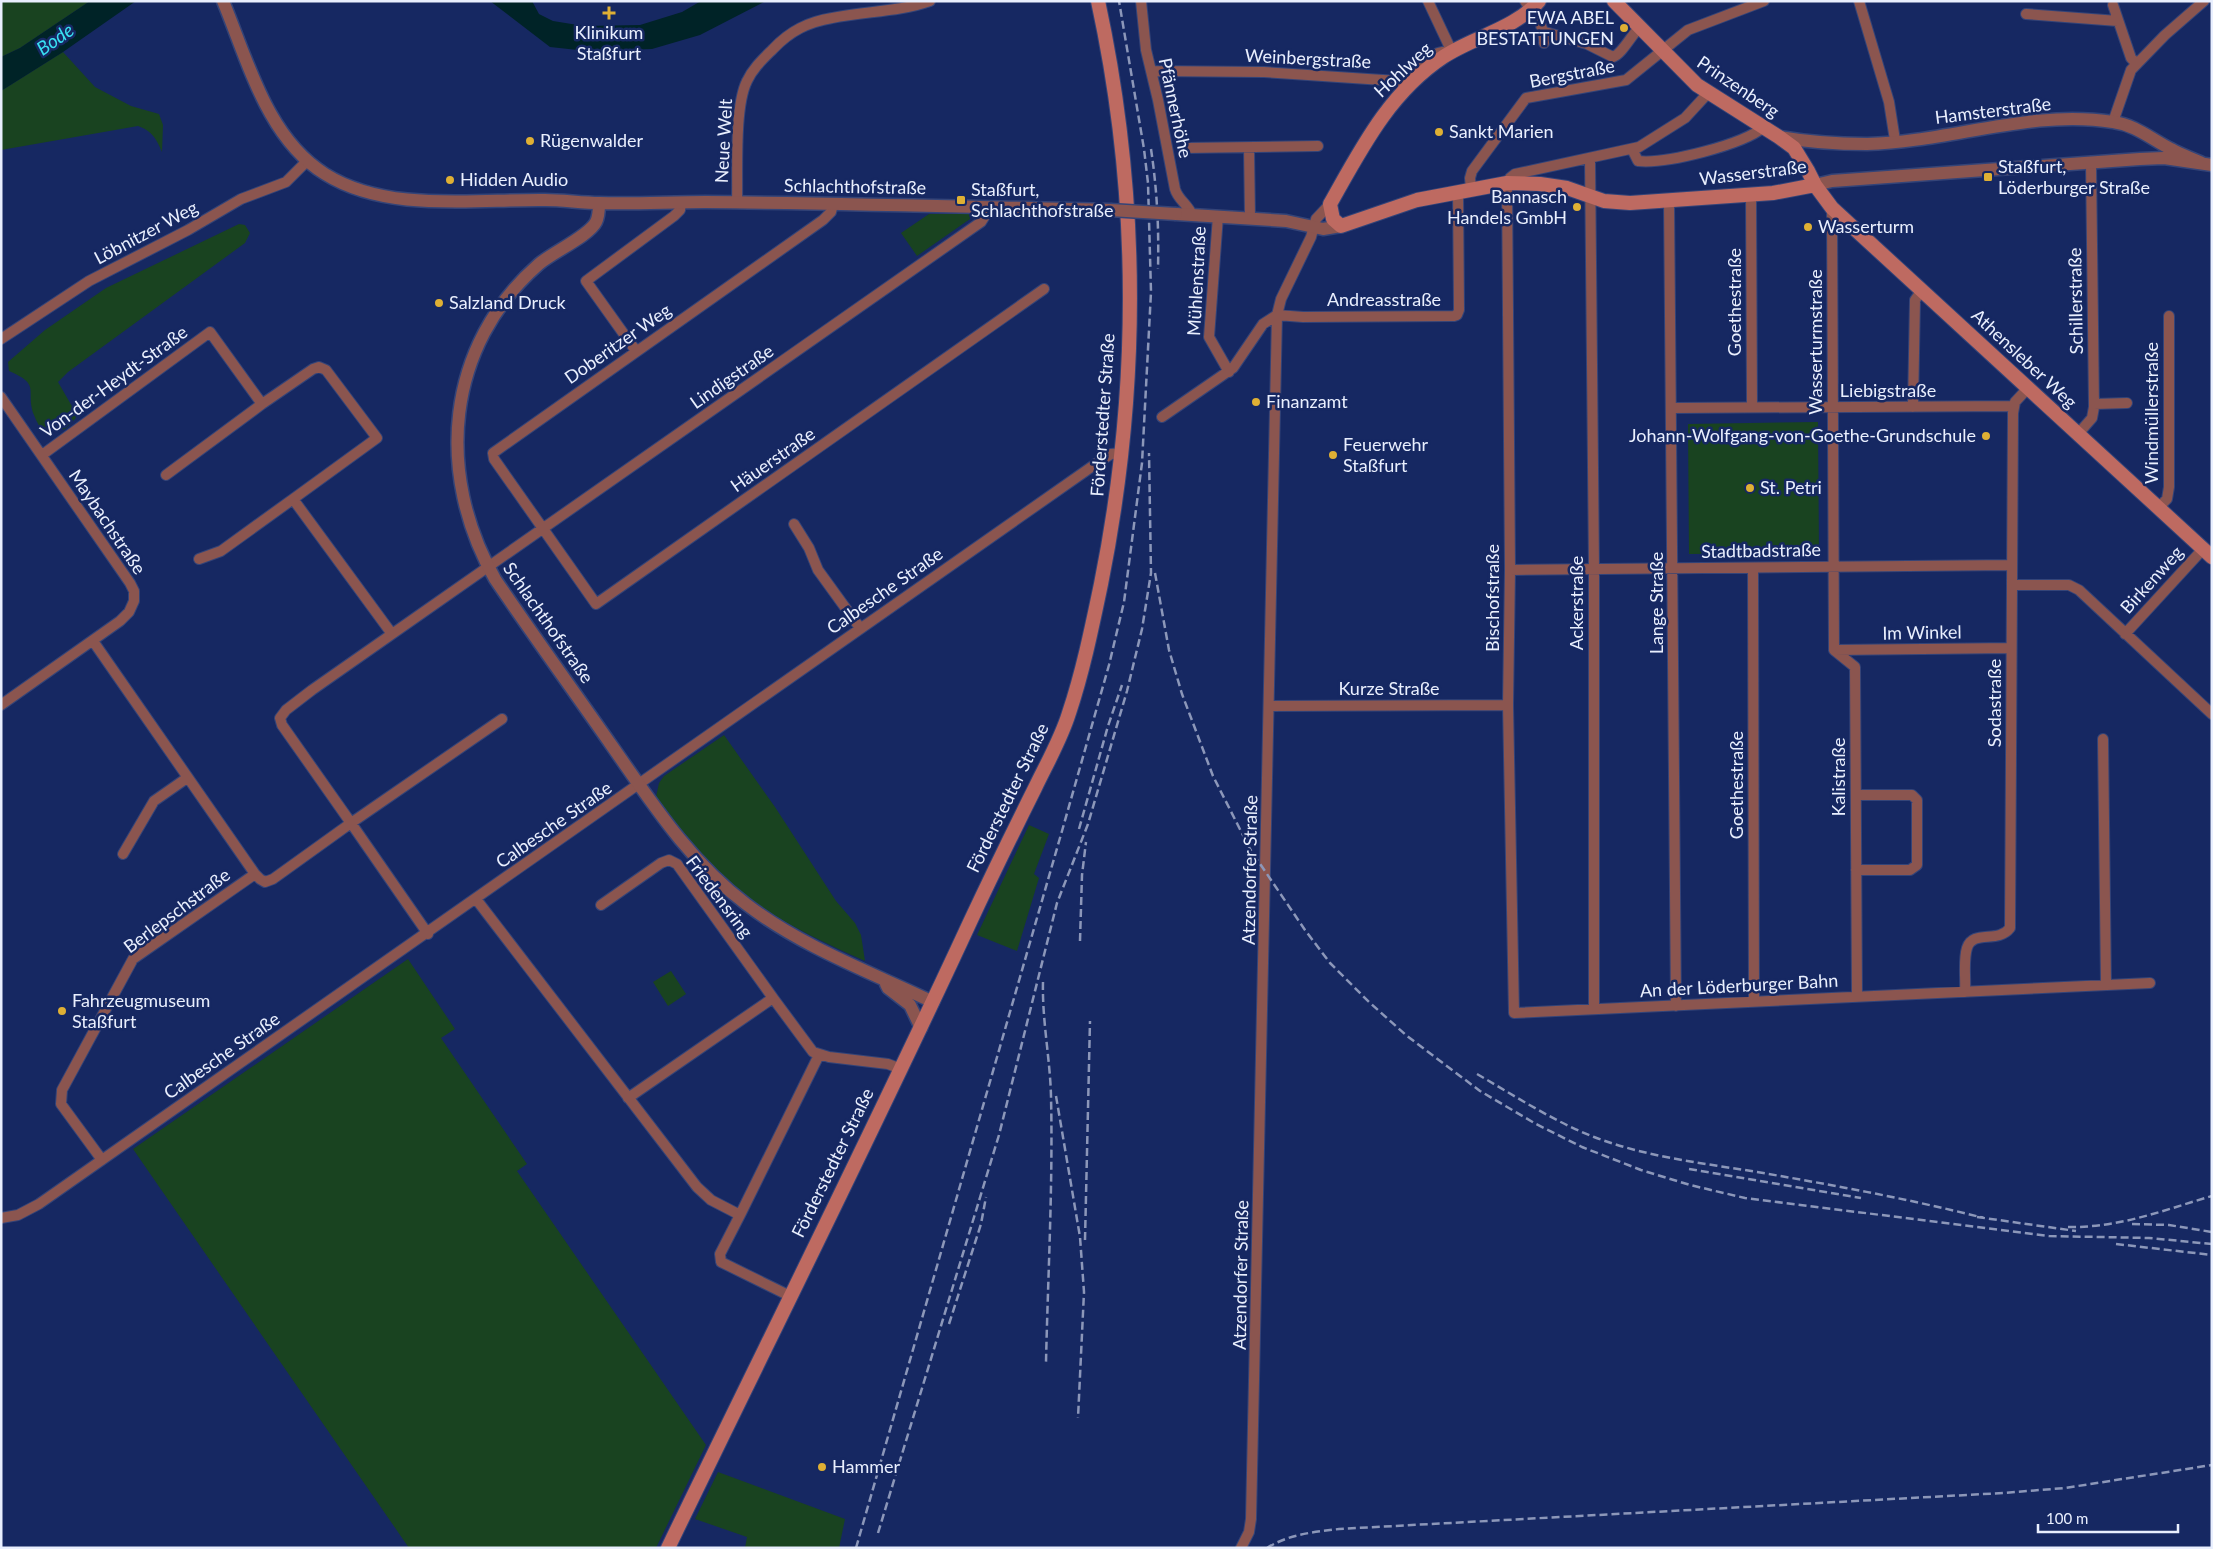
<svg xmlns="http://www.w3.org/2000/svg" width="2213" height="1549" font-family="Lato,sans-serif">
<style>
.green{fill:#194320}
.water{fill:#002327}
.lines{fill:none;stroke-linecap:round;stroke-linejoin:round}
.minor-casing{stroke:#344478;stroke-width:12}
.tertiary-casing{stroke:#344478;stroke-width:15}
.secondary-casing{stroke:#344478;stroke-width:16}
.minor{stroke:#8b554f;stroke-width:10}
.tertiary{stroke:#8b554f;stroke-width:12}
.secondary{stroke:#be6a61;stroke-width:14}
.rail{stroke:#8c97b9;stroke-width:2.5;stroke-dasharray:8 4;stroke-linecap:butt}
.tertiary-bridge-casing{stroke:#344478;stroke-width:15;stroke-linecap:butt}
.tertiary-bridge{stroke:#8b554f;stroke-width:12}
.poi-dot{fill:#dfb034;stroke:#162862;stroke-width:2}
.labels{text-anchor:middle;stroke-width:5;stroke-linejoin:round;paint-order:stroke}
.poi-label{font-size:18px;fill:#e9effe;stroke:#162862;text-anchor:start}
.street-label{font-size:18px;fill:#e9effe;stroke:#162862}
.water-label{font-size:19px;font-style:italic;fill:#39e0f3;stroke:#162862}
</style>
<rect width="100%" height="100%" fill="#162862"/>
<path class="green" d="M1,1H90L20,48L1,57Z
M63,52L95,87L131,106L159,114L163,125L162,152C156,138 152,131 138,126L1,150V91Z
M929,214H969L970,219L917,256L901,233Z
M239,224L245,225L250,233L245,243L68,372L58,382L73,408L76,418L65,429L43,433C40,427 36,421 34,415C25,390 42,385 9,371L8,362L45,330L106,288Z
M1818,422L1819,553L1689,554L1688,424Z
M724,735L775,807L836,901L855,923L861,935L865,961C796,930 740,903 690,843C677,829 667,813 656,797L659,783L664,776Z
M1029,825L1049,834L1034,874L1039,878L1017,951L977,935Z
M408,959L455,1029L441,1038L527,1164L517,1171L706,1445L656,1548H409L133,1149Z
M671,971L686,994L668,1006L653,982Z
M718,1472L845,1519L839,1548H745L747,1537L695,1519Z"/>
<path class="water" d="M90,1H136L63,52L1,91V57L20,48Z
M490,1H532L539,14L553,21L584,26L640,25L682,12L701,1H766L700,35L652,49L587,51L550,47Z"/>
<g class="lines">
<defs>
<path id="minor" d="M1141,1L1146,50L1158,100L1175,189C1178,200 1188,204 1192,215
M1428,1L1452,52
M1525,1C1535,16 1545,25 1544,43
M1859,1L1889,102L1895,140
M2113,5L2131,58L2137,64
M2026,14L2118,21
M1545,32L1587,44L1613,57C1622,54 1632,34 1640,27
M1152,71L1264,72L1398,81C1416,72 1428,49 1450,52
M1709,92L1685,118L1639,147L1515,174L1510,178L1507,183L1510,570L1508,705L1514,1013L2150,983
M2113,122L2131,70L2165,35L2204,1
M1184,148L1318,146
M1249,148L1250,218
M1632,149L1638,161C1666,164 1742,145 1764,127
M1590,159L1594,569V1009
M1471,189L1470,178L1472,171L1526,98L1626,80L1688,30L1764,1
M1751,195L1752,407
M1669,201L1676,1006
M737,203C738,172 734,107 747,81C753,68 763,59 773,49C790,31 808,22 832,18C865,11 898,12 930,1
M833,205L831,212L823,220L493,453L494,459L596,604L1044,289
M1832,208L1834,650
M1218,216L1209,337L1229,372
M1,339L89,281L188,230L241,199L286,182L307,161
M636,351L586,281L674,216L680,210L681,203
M1,397L130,583L134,591V601L129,612L120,621L1,705
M2094,404L2127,403
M1913,407L1915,300L1922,290
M1672,408L2014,406
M1162,417L1233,368L1263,324L1277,315L1303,317L1454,316L1457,315L1459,310L1458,191
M2078,434L2092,418L2094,407L2091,162
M42,455L210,332L262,404L313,369L319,367L326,370L377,438L293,499L392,634
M166,475L262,404
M2158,508L2167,499L2169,487V316
M794,524L809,548L818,570L860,628
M199,559L221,551L293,499
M1753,568L1754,1002
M1510,570L2012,565
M2012,585H2069L2079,590L2212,714
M2125,634L2203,549
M93,641L255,874
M1834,650L1855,667L1857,997
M1834,650L2011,648
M1269,706L1508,705
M502,719L351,823L282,725L280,718L286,710L312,690L981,222L986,214V207
M2103,739L2106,985
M1856,795H1912L1917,800V865L1910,870H1856
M123,854L154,801L187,778
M476,899L697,1187L711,1200L740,1215L720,1254L721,1262L790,1296
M601,905L661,863L669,860L677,864L773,998L628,1098
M1965,992C1966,978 1963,961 1967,948C1973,929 1998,944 2010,928L2013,413L2015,402L2028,388
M773,998L813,1052L829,1057L888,1064L901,1069
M102,1160L61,1104L62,1090L133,959L255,874L260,879L265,882L273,879L351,823L428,934
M740,1215L819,1055
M1,1218L18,1215L39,1204L1097,463L1111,454L1122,453
M1241,1548L1249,1532L1251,1519L1277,315L1281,299L1311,237L1316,219L1330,204"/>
<path id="tertiary" d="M223,1C248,61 267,138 325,174C387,213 475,199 545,200C563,200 582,203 600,203C635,204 670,202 705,202C840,203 975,207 1110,210
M1779,137C1808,142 1838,144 1867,144C1949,142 2031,109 2113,122C2136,125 2151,139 2171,149C2181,155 2192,158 2202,163
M1815,185L1832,181L2140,159L2164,158L2212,165
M599,203C599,210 599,216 596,222C589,236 553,252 539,264C445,346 435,474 495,579C533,635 573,690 612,746C652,803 690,862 746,904C802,947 870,972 933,1002
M1176,214L1286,221L1323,229L1341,226
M886,984L888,988L910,1005L921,1028"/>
<path id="secondary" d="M1539,1C1515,29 1473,37 1443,57C1389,93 1361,149 1330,204L1333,219L1341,226L1417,200L1507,183L1540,184L1567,188L1604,201L1630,203L1773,193L1815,185
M1614,1L1697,85L1779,137L1794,148L1808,171L1815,185L1832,208L2212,557
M668,1548C769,1339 873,1132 970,922C991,877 1013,832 1035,788C1047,763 1061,739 1069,713C1083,671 1092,627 1101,584C1140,390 1140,195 1098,1"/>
</defs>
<use href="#minor" class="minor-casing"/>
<use href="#tertiary" class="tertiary-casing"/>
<use href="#secondary" class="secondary-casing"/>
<use href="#minor" class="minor"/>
<use href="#tertiary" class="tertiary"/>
<use href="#secondary" class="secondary"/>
<path class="rail" d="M1151,149C1157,189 1159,228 1158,269
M1155,573L1169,650L1182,694L1213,776L1250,849L1305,930L1330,963L1369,1002L1407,1036L1480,1091L1536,1124L1582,1147L1641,1170L1690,1185L1745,1198L2049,1236L2149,1238L2212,1244
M1079,829L1108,726L1122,685
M1080,941L1082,875L1086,842
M1043,982C1042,1020 1050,1058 1051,1096C1053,1184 1048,1274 1046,1362
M1477,1074C1515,1096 1553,1121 1594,1137C1646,1157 1702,1163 1757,1172C1833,1185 1909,1199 1984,1218
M1056,1096L1080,1237L1084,1292L1078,1418
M1689,1169L1861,1198
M1977,1217L2076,1231
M2132,1224L2169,1225L2212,1232
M2068,1227C2119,1228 2164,1210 2212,1196
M1085,1240L1090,1021
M2116,1244L2212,1255
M949,1324L981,1224L986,1197
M878,1533L999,1135L1057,903L1088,824L1127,691L1142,629L1151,573L1149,453
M856,1548L1062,831L1109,665L1124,602L1142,463L1151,292L1148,183L1144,149L1119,1
M1267,1548C1289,1534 1314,1532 1339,1529L2003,1493L2065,1488L2212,1465"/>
<defs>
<path id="tertiary-bridge" d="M1110,210L1176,214"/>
</defs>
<use href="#tertiary-bridge" class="tertiary-bridge-casing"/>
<use href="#tertiary-bridge" class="tertiary-bridge"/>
</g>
<g class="poi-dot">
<path d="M606.5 5.5h5v5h5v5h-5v5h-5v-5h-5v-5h5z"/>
<circle cx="1624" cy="28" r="5"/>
<circle cx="1439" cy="132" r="5"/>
<circle cx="530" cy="141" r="5"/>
<rect x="1983" y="172" width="10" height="10" rx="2.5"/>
<circle cx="450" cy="180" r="5"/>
<rect x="956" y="195" width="10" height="10" rx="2.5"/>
<circle cx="1577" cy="207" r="5"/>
<circle cx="1808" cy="227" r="5"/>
<circle cx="439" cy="303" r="5"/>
<circle cx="1256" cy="402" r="5"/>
<circle cx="1986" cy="436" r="5"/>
<circle cx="1333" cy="455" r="5"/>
<circle cx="1750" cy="488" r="5"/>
<circle cx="62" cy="1011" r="5"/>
<circle cx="822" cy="1467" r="5"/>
</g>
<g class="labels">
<g class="poi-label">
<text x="1614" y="24" text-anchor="end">EWA ABEL<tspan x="1614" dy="21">BESTATTUNGEN</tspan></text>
<text x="609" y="39" text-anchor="middle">Klinikum<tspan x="609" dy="21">Staßfurt</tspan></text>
<text x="1449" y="138">Sankt Marien</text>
<text x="540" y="147">Rügenwalder</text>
<text x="1998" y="173">Staßfurt,<tspan x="1998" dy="21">Löderburger Straße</tspan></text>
<text x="460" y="186">Hidden Audio</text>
<text x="971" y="196">Staßfurt,<tspan x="971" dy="21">Schlachthofstraße</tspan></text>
<text x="1567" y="203" text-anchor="end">Bannasch<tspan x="1567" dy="21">Handels GmbH</tspan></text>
<text x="1818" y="233">Wasserturm</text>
<text x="449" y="309">Salzland Druck</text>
<text x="1266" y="408">Finanzamt</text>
<text x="1976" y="442" text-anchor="end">Johann-Wolfgang-von-Goethe-Grundschule</text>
<text x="1343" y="451">Feuerwehr<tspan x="1343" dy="21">Staßfurt</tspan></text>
<text x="1760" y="494">St. Petri</text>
<text x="72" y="1007">Fahrzeugmuseum<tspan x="72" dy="21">Staßfurt</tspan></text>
<text x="832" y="1473">Hammer</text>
</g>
<g class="street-label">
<text transform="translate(1308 59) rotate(3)" y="6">Weinbergstraße</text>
<text transform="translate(1403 70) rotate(-43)" y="6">Hohlweg</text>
<text transform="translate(1572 74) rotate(-11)" y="6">Bergstraße</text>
<text transform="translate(1738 87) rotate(34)" y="6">Prinzenberg</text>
<text transform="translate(1175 108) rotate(78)" y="6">Pfännerhöhe</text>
<text transform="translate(1993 111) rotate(-7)" y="6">Hamsterstraße</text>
<text transform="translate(724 141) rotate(-87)" y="6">Neue Welt</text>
<text transform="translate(1753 173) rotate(-7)" y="6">Wasserstraße</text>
<text transform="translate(855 187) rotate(1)" y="6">Schlachthofstraße</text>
<text transform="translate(146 233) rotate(-28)" y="6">Löbnitzer Weg</text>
<text transform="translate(1197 281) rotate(-87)" y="6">Mühlenstraße</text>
<text x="1384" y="306">Andreasstraße</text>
<text transform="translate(2076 301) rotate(-91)" y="6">Schillerstraße</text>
<text transform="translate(1735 302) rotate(-90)" y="6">Goethestraße</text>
<text transform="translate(1816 342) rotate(-90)" y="6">Wasserturmstraße</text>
<text transform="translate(618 344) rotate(-35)" y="6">Doberitzer Weg</text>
<text transform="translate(2024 359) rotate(43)" y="6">Athensleber Weg</text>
<text transform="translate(732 377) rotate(-35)" y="6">Lindigstraße</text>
<text transform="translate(114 382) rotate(-36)" y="6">Von-der-Heydt-Straße</text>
<text x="1888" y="397">Liebigstraße</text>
<text transform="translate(2152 413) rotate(-90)" y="6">Windmüllerstraße</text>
<text transform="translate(1103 415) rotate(-86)" y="6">Förderstedter Straße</text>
<text transform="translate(773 460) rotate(-35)" y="6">Häuerstraße</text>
<text transform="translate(107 522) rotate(56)" y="6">Maybachstraße</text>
<text transform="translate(1761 551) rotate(-1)" y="6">Stadtbadstraße</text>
<text transform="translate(2152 580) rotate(-48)" y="6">Birkenweg</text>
<text transform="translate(885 591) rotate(-35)" y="6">Calbesche Straße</text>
<text transform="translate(1493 598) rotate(-90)" y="6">Bischofstraße</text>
<text transform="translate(1577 603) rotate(-90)" y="6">Ackerstraße</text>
<text transform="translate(1657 603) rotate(-90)" y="6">Lange Straße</text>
<text transform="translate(548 623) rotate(55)" y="6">Schlachthofstraße</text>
<text transform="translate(1922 633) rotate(-1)" y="6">Im Winkel</text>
<text x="1389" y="695">Kurze Straße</text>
<text transform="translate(1995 703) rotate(-90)" y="6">Sodastraße</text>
<text transform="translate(1839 777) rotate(-90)" y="6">Kalistraße</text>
<text transform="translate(1737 785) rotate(-90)" y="6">Goethestraße</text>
<text transform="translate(1008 798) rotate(-64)" y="6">Förderstedter Straße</text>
<text transform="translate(554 825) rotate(-35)" y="6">Calbesche Straße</text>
<text transform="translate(1250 870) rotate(-89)" y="6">Atzendorfer Straße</text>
<text transform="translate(719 897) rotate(53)" y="6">Friedensring</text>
<text transform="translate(177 911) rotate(-37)" y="6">Berlepschstraße</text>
<text transform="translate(1739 986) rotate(-3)" y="6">An der Löderburger Bahn</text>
<text transform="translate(222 1056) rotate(-35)" y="6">Calbesche Straße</text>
<text transform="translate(833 1163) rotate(-64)" y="6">Förderstedter Straße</text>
<text transform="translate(1241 1275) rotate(-89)" y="6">Atzendorfer Straße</text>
</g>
<g class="water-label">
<text transform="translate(55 39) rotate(-35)" y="7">Bode</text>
</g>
</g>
<rect width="2213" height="1549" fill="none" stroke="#e9effe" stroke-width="5"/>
<path d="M2038 1524v8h140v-8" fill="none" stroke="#e9effe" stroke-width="2.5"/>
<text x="2046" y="1524" font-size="15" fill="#e9effe" stroke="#162862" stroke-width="4" paint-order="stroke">100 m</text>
</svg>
